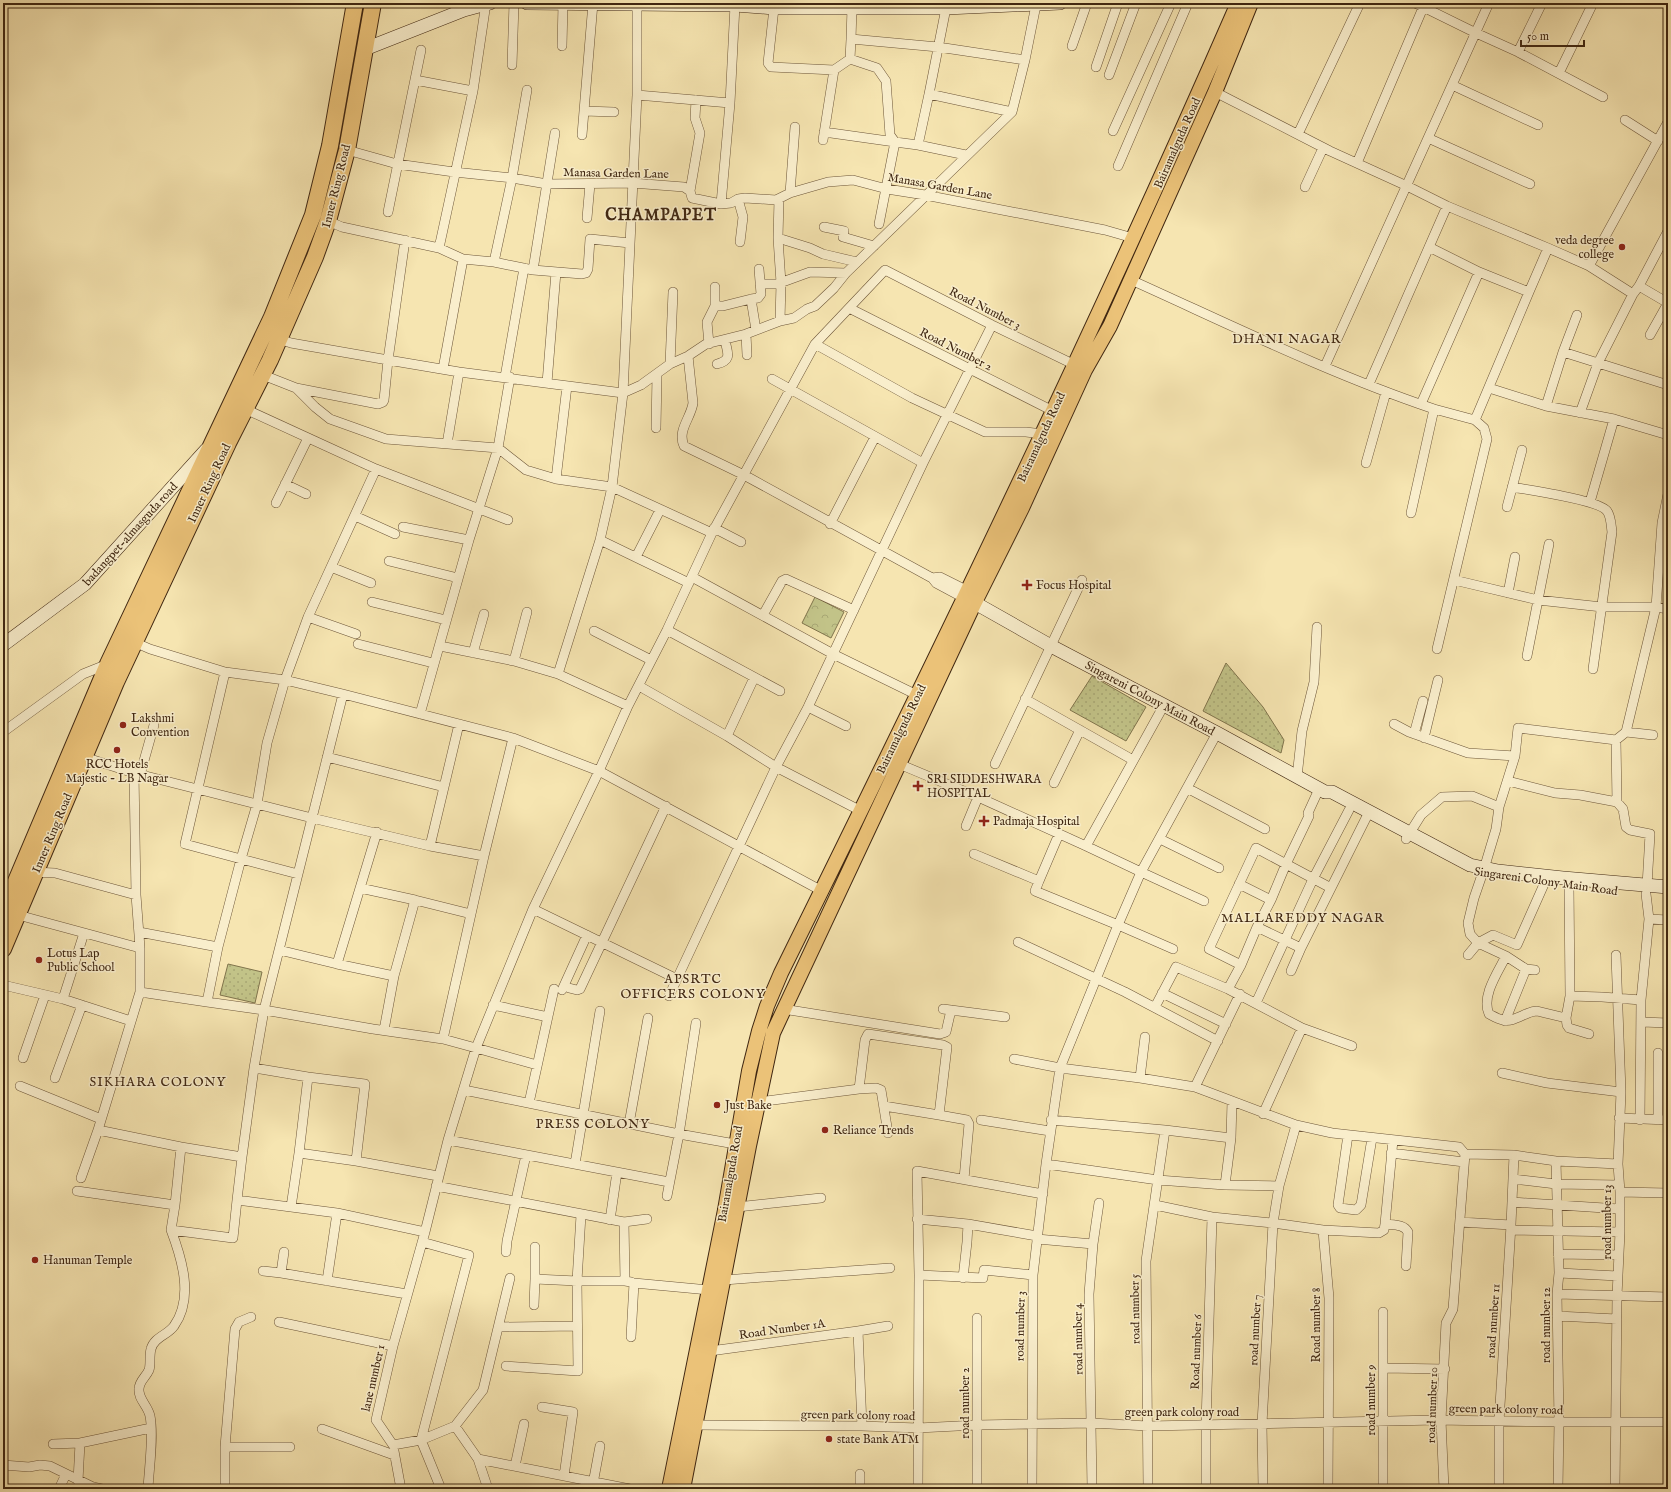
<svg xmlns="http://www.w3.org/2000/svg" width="1671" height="1492" font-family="'IM FELL English',serif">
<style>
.grass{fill:url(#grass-dots);stroke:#80744c}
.park{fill:url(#park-crowns);stroke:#80744c}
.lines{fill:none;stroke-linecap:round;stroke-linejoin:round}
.street-casing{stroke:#6d5639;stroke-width:10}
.secondary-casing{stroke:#3f2611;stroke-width:14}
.primary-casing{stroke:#3f2611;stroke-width:16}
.highway-casing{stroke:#3f2611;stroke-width:18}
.street{stroke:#f9eecc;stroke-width:9}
.secondary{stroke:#f9eecc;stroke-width:13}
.primary{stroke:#ebc278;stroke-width:14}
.highway{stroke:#ebc278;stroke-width:16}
.poi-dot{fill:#8f2418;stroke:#f9eecc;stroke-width:1.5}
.labels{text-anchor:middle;stroke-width:3;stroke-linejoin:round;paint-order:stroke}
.street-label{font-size:12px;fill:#3f2611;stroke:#f9eecc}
.poi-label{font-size:12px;fill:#3f2611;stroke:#f9eecc;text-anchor:start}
.neighbourhood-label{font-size:13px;letter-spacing:1px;fill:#3f2611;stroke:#f9eecc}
.district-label{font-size:16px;font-weight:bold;letter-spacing:1px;fill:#3f2611;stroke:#f9eecc}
</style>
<defs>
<pattern id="grass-dots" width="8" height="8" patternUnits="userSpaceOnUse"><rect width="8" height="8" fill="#c2c388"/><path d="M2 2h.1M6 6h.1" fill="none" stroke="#a8a774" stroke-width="1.8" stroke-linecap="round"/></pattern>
<pattern id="park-crowns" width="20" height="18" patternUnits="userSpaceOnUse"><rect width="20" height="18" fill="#c2c388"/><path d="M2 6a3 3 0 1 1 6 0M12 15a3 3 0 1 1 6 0" fill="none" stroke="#a8a774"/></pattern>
</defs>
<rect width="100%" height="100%" fill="#f6e5b1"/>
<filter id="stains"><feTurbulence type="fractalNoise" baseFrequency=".005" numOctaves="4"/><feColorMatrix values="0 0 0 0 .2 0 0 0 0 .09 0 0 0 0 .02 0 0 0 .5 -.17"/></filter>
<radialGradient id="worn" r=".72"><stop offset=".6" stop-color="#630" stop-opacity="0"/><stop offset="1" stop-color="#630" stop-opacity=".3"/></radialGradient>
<path class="grass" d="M1226,663L1263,707L1284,740L1281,753L1203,711Z
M1092,676L1146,707L1126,741L1070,710Z
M228,964L262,972L255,1003L220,995Z"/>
<path class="park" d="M815,597L844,612L831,638L802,623Z"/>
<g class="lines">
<defs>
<path id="street" d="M637,3V95L623,393L641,385L670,364L688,356L706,344L746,334L780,321L794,318L807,309L815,306L834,288L846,273L1012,112L1025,60L1036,5
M1415,3L1476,33L1518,52L1603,97
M774,8L768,63L771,67L834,70
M852,8L851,39L938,47L1025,60
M946,8L929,94L1012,112
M851,39L850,59L877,68L886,81L890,135L895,142
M562,46L563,4
M1072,46L1087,3
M1518,52L1542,3
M512,65L514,3
M1096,67L1118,3
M1559,73L1593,3
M1109,75L1136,3
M415,80L473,91
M1452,85L1538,125
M527,90L512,178L494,262L533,270L582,274L586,273L588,269L590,239L630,243
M1215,92L1330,151L1407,186L1447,206L1548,248L1589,266L1633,294
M929,94L918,145L966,155
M637,95L730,103L735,5
M584,111L614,112
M1625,120L1658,141
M1113,131L1171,3
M824,132L895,142
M1298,134L1360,3
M582,135L593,3
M1428,138L1530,184
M823,140L834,70L850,59
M347,150L397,164L454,172L512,178L547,184L632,183L684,187L690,191L692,198L721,204L731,203L738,199L745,198L776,200L790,193L828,182L853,180L887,189L925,195L1105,230L1133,238
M1357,163L1425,3
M1118,166L1188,3
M1305,187L1323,148
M690,191L700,133L695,118L696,100
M790,193L795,127
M738,199L743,217L740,242
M779,199L778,238L781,283L780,321
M721,204L730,103
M388,212L421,50
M587,218L590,184
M328,221L342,227L439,248L463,259L494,262
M879,224L895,142L918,145
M824,227L844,231L843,237L874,246
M778,238L810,248L823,254L857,262
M405,240L388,360L459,372L623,393L612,487L712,533L815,344L885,270L992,325L1075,365
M439,248L473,91L486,3
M1589,266L1668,122
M533,270L555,133
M1479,272L1529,292L1548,248
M1131,280C1231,325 1330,374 1434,409
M760,284H777L810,272L846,273
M1639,286L1668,303
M715,306H723L751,299
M849,308L1053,411
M756,330L751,299L758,298L761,294L759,269
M746,334L747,355
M1650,335L1668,303
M279,339L291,343L388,360L384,400L383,402L378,404L296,388
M709,344L707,322L715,306V287
M815,344L912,398L985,432H1026L1042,434
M1563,352L1577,315
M688,356L693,403C691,418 677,430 684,446L744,475L932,578L936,583L964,598
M670,364L673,292
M717,364C733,360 727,352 725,340
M1325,366L1489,3
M443,369L463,259
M263,375L296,388L315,407L330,419L386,439L498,448L526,470L556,479
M505,377L524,268
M772,379L923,463L992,325
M547,383L556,272
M1369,384L1447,206
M567,386L556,479L612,487L600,540L689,583
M1489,388L1546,406L1614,419L1668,435
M1421,404L1479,272L1429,247
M1546,406L1563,352L1668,385
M245,409L376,469L508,520
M1580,413L1598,363L1633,294L1639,286L1668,231
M1475,420L1529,292
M656,428L657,375
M447,444L459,372
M1366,463L1386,392
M285,484L306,494
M1512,487C1528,490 1599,500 1607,511C1611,516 1611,525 1612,532L1593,669
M1590,502L1614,419
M276,503L308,438
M1507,507L1522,450
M1411,513L1434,409L1475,420L1484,428L1487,439L1437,649
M355,516L395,534
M830,524L875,437
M403,527L469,540
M714,528L741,542
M600,540L558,674L628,706
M636,557L660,510
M389,561L458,578
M331,567L371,583
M692,577L833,654L917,695
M932,578L940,577L968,591
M1454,580L1538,600L1602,607H1656L1668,609
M1508,593L1515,557
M372,602L446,620
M763,615L782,581L786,579L854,610
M308,617L356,634
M667,630L780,691
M594,631L651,660
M134,642L150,649L225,672L285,680L343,694L513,738L599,771L822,891
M358,644L433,663
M440,646L514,661L558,674
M473,653L484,614
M1527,656L1549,544
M514,661L527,612
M225,672L185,844L241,859L257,804L267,743L285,680L308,617L376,469
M754,678L727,736L776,767L861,811
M639,686L727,736
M1025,699L1133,760
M1164,705L1086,846L1141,872L1217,733
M808,707L846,726
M420,714L469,540L498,448L510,377
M1394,724L1409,732L1468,753L1515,756
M3,732L83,674L108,664
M1626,732L1653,735
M1414,734L1423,701
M1424,738L1438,680
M1616,740L1617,802
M327,757L444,787
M899,764L978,797
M995,764L1082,580
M134,773L312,818L343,694
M140,775L154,725
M1297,777L1302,731L1314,682L1317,627
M1508,781L1555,793L1580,795L1617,802L1623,809L1626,827L1630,830L1650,834L1647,886
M1054,783L1080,730
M1187,788L1265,829
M966,826L978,797L1086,846
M1160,839L1219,868
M1406,839L1421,815L1442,797L1472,796L1499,807
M430,846L459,724
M974,854L1039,881L1035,891L1118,925L1060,1068L1140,1078L1195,1087
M33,872L55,873L136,895
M298,874L241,859L218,947L207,1002L264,1010L312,818L430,846L484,856L513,738
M1039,881L1059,834
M1239,884L1271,900
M360,888L415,900L394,976L337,964L377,832
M415,900L471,914
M533,909L677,979
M18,915L140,948L136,895L134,773L84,757
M1649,919L1668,920
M1257,927L1301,948L1331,888
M139,932L218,947
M1018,942L1125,992L1218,1041
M140,948V992L207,1002
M1173,949L1118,925L1141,872L1204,901
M279,950L337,964
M1468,955L1478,943L1493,935L1517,945L1545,882
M1506,956C1498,972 1481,996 1489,1014C1493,1016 1498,1019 1503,1020C1514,1023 1526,1011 1537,1011L1566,1018L1567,1025L1569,1028L1589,1034
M1241,965L1209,949L1256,848L1286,864L1309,816L1308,813L1319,789
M1535,970L1526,969L1506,956L1478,943L1470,934L1468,923L1474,898L1484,869L1496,829L1499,807L1515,756L1518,728L1616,740L1626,732L1656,607L1662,523L1668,494
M1291,971L1301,948
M3,985L63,999L131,1021
M569,988L577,990L580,989L666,806
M562,990L587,935
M140,992L98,1130L181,1147L242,1157L254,1068
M1162,993L1226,1024
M1240,994L1195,1087L1296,1125L1332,1133L1459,1147L1465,1154L1514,1155L1556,1161L1618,1164
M669,996L776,767L808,707L923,463
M1570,996L1602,997L1641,1000
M63,999L84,933
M1256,1003L1313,879L1349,810
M493,1005L548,1017
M1155,1007L1176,967L1228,989
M783,1009L940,1034L946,1032L951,1010
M943,1009L1005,1017
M1566,1018L1570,996L1569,886
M1505,1021L1526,969
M1642,1022L1668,1023
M384,1030L394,976
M443,1039L484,856
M1352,1046L1302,1028L1228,989L1241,965L1257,927L1271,900L1286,864L1331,888L1369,812
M1658,1053V1120
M23,1058L45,995
M1014,1059L1060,1068L1046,1164L1158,1180L1225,1185
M537,1065L476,1048L448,1140L669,1182
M1502,1073L1547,1083L1621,1092
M308,1077L299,1153L356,1161
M55,1078L82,1005
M1140,1078L1145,1037
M20,1086L101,1119
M859,1089L876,1088L881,1090L888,1133
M464,1090L679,1134L735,1144
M1232,1101L1231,1138L1225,1185L1279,1186
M758,1102L859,1089L865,1040L868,1034L943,1045L947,1047L939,1115L884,1106
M529,1103L554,989
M1263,1114L1302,1028
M939,1115L967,1120L969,1124L964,1179
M1619,1118L1668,1120
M981,1120L1050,1131
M1051,1120L1165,1130L1231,1138
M1640,1120L1641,1000L1649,919L1646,894
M629,1124L648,1018
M1348,1135L1338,1205L1340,1208L1356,1210L1361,1205L1372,1138
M448,1140L425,1232L393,1346L376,1420L393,1445L421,1440L455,1426L483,1390L510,1278
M1393,1140L1385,1224C1394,1225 1404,1224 1408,1232L1406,1266
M1391,1153L1464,1162
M242,1157L237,1200L337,1213L425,1232
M1556,1161L1559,1273L1557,1294L1559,1422L1558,1489
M575,1164L600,1011
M438,1176L356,1161L365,1084L308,1077L254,1068L264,1010L373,1029L443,1039L476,1048L533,909L599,771L628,706L667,630L712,533
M81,1178L98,1130
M1513,1179L1556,1184L1619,1185
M436,1186L624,1222L625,1281
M77,1191L175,1205L181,1147
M1620,1192L1668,1193
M667,1196L679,1134L696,1023
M1512,1202L1620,1209
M175,1205L171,1230L233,1238L237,1200
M1155,1205L1212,1217L1273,1223L1279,1186L1296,1125
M291,1207L299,1153
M737,1207L821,1198
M917,1219L968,1224L1037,1236
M610,1220L617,1172
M624,1222L647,1219
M1460,1222L1511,1225
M1511,1230L1620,1232
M1037,1239L1093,1244L1089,1294L1092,1489
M422,1242L469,1255L421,1440L441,1489
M1093,1244L1099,1203
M535,1247V1279
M284,1252L281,1273L407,1294
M506,1252L507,1241L526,1155
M1558,1254L1619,1255
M263,1271L281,1273
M1559,1273L1618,1276
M919,1275L983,1278L984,1270L1033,1275
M963,1278L967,1242L968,1224
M724,1280L890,1268
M327,1281L337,1213
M1557,1294L1668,1297
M534,1305L535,1279L577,1281H625L631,1282
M1383,1312V1489
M1557,1316L1617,1319
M977,1318V1489
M279,1322L393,1346
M499,1327L577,1326
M858,1331L888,1326
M631,1337L634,1283L709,1290
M710,1351L858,1331L862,1426
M506,1366L578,1371L577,1281L581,1215
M1383,1368L1445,1369
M542,1407L573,1412L564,1476
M696,1425L862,1426L918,1428L977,1425L1091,1423L1148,1426L1437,1420L1559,1422H1668
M455,1426L478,1459L630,1489
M322,1429L394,1455
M53,1444L80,1443L151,1428
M225,1447H290
M394,1451L401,1489
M478,1459L488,1489
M3,1465L29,1467L40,1465L50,1466L93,1487L102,1489
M515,1466L524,1424
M860,1474V1489
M78,1481L80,1443
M59,1489L66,1474
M148,1489C149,1468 154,1436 150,1416C148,1406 138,1399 139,1389C139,1381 146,1377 149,1370C151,1364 149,1356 151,1349C154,1337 168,1335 174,1326C194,1298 182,1259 171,1230
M225,1489V1447L235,1329L239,1322L251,1317
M592,1489L600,1446
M918,1489L919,1275L917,1171L1043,1194
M1032,1489L1033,1275L1046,1164
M1148,1489L1146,1261L1165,1130
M1206,1489V1425L1212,1217
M1263,1489L1262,1424L1273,1223L1323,1230
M1328,1489L1329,1298L1323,1230L1379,1233L1384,1230L1385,1224
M1444,1489L1441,1420L1446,1323L1453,1309L1465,1154
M1499,1489V1422L1511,1225L1514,1155
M1615,1489L1617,1296L1620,1232V1192L1618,1164L1621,1092L1616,955"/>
<path id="secondary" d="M527,3L735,5L774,8H946L1060,3
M365,49L464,10L490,3
M975,603L1051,646L1217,733L1325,792H1332L1470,865L1498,871L1563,878L1668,887
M3,645L85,584L206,450"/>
<path id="primary" d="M669,1489L725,1210L749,1071L759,1031L767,1006L781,973C939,653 1095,331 1238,3
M683,1489L749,1146L773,1033L974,604L1022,508L1085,370L1110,326L1215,92L1251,3"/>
<path id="highway" d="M3,912L108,664L272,317L313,215L330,146L355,3
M3,949L116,682L228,443L270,360L315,257L328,221L347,150L373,3"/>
</defs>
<use href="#street" class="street-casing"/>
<use href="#secondary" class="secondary-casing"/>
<use href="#primary" class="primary-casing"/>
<use href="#highway" class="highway-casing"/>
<use href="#street" class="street"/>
<use href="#secondary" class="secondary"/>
<use href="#primary" class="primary"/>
<use href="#highway" class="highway"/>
</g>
<g class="poi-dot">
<circle cx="1622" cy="247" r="4"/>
<path d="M1025 579h4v4h4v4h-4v4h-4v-4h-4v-4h4z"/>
<circle cx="123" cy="725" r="4"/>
<circle cx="117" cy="750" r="4"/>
<path d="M916 780h4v4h4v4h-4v4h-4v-4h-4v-4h4z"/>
<path d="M982 815h4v4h4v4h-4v4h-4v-4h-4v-4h4z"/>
<circle cx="39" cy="960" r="4"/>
<circle cx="717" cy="1105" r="4"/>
<circle cx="825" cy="1130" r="4"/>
<circle cx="35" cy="1260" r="4"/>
<circle cx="829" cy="1439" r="4"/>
</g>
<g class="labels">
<g class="street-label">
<text transform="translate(1177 143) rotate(-66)" y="4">Bairamalguda Road</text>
<text transform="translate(616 173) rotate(1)" y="4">Manasa Garden Lane</text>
<text transform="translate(336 186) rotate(-76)" y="4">Inner Ring Road</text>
<text transform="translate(940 186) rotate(10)" y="4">Manasa Garden Lane</text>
<text transform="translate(985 308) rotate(27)" y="4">Road Number 3</text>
<text transform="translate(956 349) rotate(27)" y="4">Road Number 2</text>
<text transform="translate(1041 437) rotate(-65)" y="4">Bairamalguda Road</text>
<text transform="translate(209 483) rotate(-65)" y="4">Inner Ring Road</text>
<text transform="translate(130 534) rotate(-48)" y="4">badangpet-almasguda road</text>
<text transform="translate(1150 698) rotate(28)" y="4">Singareni Colony Main Road</text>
<text transform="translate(901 729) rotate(-64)" y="4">Bairamalguda Road</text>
<text transform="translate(52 833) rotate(-67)" y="4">Inner Ring Road</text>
<text transform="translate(1546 881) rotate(8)" y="4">Singareni Colony Main Road</text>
<text transform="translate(730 1174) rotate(-80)" y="4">Bairamalguda Road</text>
<text transform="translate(1607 1222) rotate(-90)" y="4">road number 13</text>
<text transform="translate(1135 1309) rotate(-91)" y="4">road number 5</text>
<text transform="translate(1493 1321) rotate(-86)" y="4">road number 11</text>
<text transform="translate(1316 1325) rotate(-90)" y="4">Road number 8</text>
<text transform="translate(1546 1325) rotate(-90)" y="4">road number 12</text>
<text transform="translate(1020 1326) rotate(-89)" y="4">road number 3</text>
<text transform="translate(782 1329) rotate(-8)" y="4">Road Number 1A</text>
<text transform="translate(1255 1330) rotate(-87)" y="4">road number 7</text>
<text transform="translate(1078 1339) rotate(-91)" y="4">road number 4</text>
<text transform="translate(1196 1352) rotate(-88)" y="4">Road number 6</text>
<text transform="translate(373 1378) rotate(-77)" y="4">lane number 1</text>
<text transform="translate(1371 1400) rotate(-90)" y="4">road number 9</text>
<text transform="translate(965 1403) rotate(-90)" y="4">road number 2</text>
<text transform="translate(1432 1405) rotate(-88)" y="4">road number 10</text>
<text transform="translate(1506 1409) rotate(1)" y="4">green park colony road</text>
<text x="1182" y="1416">green park colony road</text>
<text transform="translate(858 1415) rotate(1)" y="4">green park colony road</text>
</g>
<g class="poi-label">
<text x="1614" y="244" text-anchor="end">veda degree<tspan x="1614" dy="14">college</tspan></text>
<text x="1036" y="589">Focus Hospital</text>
<text x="131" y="722">Lakshmi<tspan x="131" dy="14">Convention</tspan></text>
<text x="117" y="768" text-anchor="middle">RCC Hotels<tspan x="117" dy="14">Majestic - LB Nagar</tspan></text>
<text x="927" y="783">SRI SIDDESHWARA<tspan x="927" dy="14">HOSPITAL</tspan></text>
<text x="993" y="825">Padmaja Hospital</text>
<text x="47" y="957">Lotus Lap<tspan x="47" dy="14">Public School</tspan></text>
<text x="725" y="1109">Just Bake</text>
<text x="833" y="1134">Reliance Trends</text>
<text x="43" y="1264">Hanuman Temple</text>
<text x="837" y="1443">state Bank ATM</text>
</g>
<g class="neighbourhood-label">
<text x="1287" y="343">DHANI NAGAR</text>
<text x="1303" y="922">MALLAREDDY NAGAR</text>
<text x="693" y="983">APSRTC<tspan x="693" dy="15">OFFICERS COLONY</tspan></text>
<text x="158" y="1086">SIKHARA COLONY</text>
<text x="593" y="1128">PRESS COLONY</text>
</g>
<g class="district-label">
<text x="661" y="220">CHAMPAPET</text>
</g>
</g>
<rect width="1671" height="1492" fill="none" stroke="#f6e5b1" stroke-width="16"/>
<rect x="4" y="4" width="1663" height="1484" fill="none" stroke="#3f2611" stroke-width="2"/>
<rect x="8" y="8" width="1655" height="1476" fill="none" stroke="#3f2611"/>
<path d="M1521 40v6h63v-6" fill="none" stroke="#3f2611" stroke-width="2"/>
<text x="1527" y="40" font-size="12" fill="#3f2611" stroke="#f9eecc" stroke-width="3" paint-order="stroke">50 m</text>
<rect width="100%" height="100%" filter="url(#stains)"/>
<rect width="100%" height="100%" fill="url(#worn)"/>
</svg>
